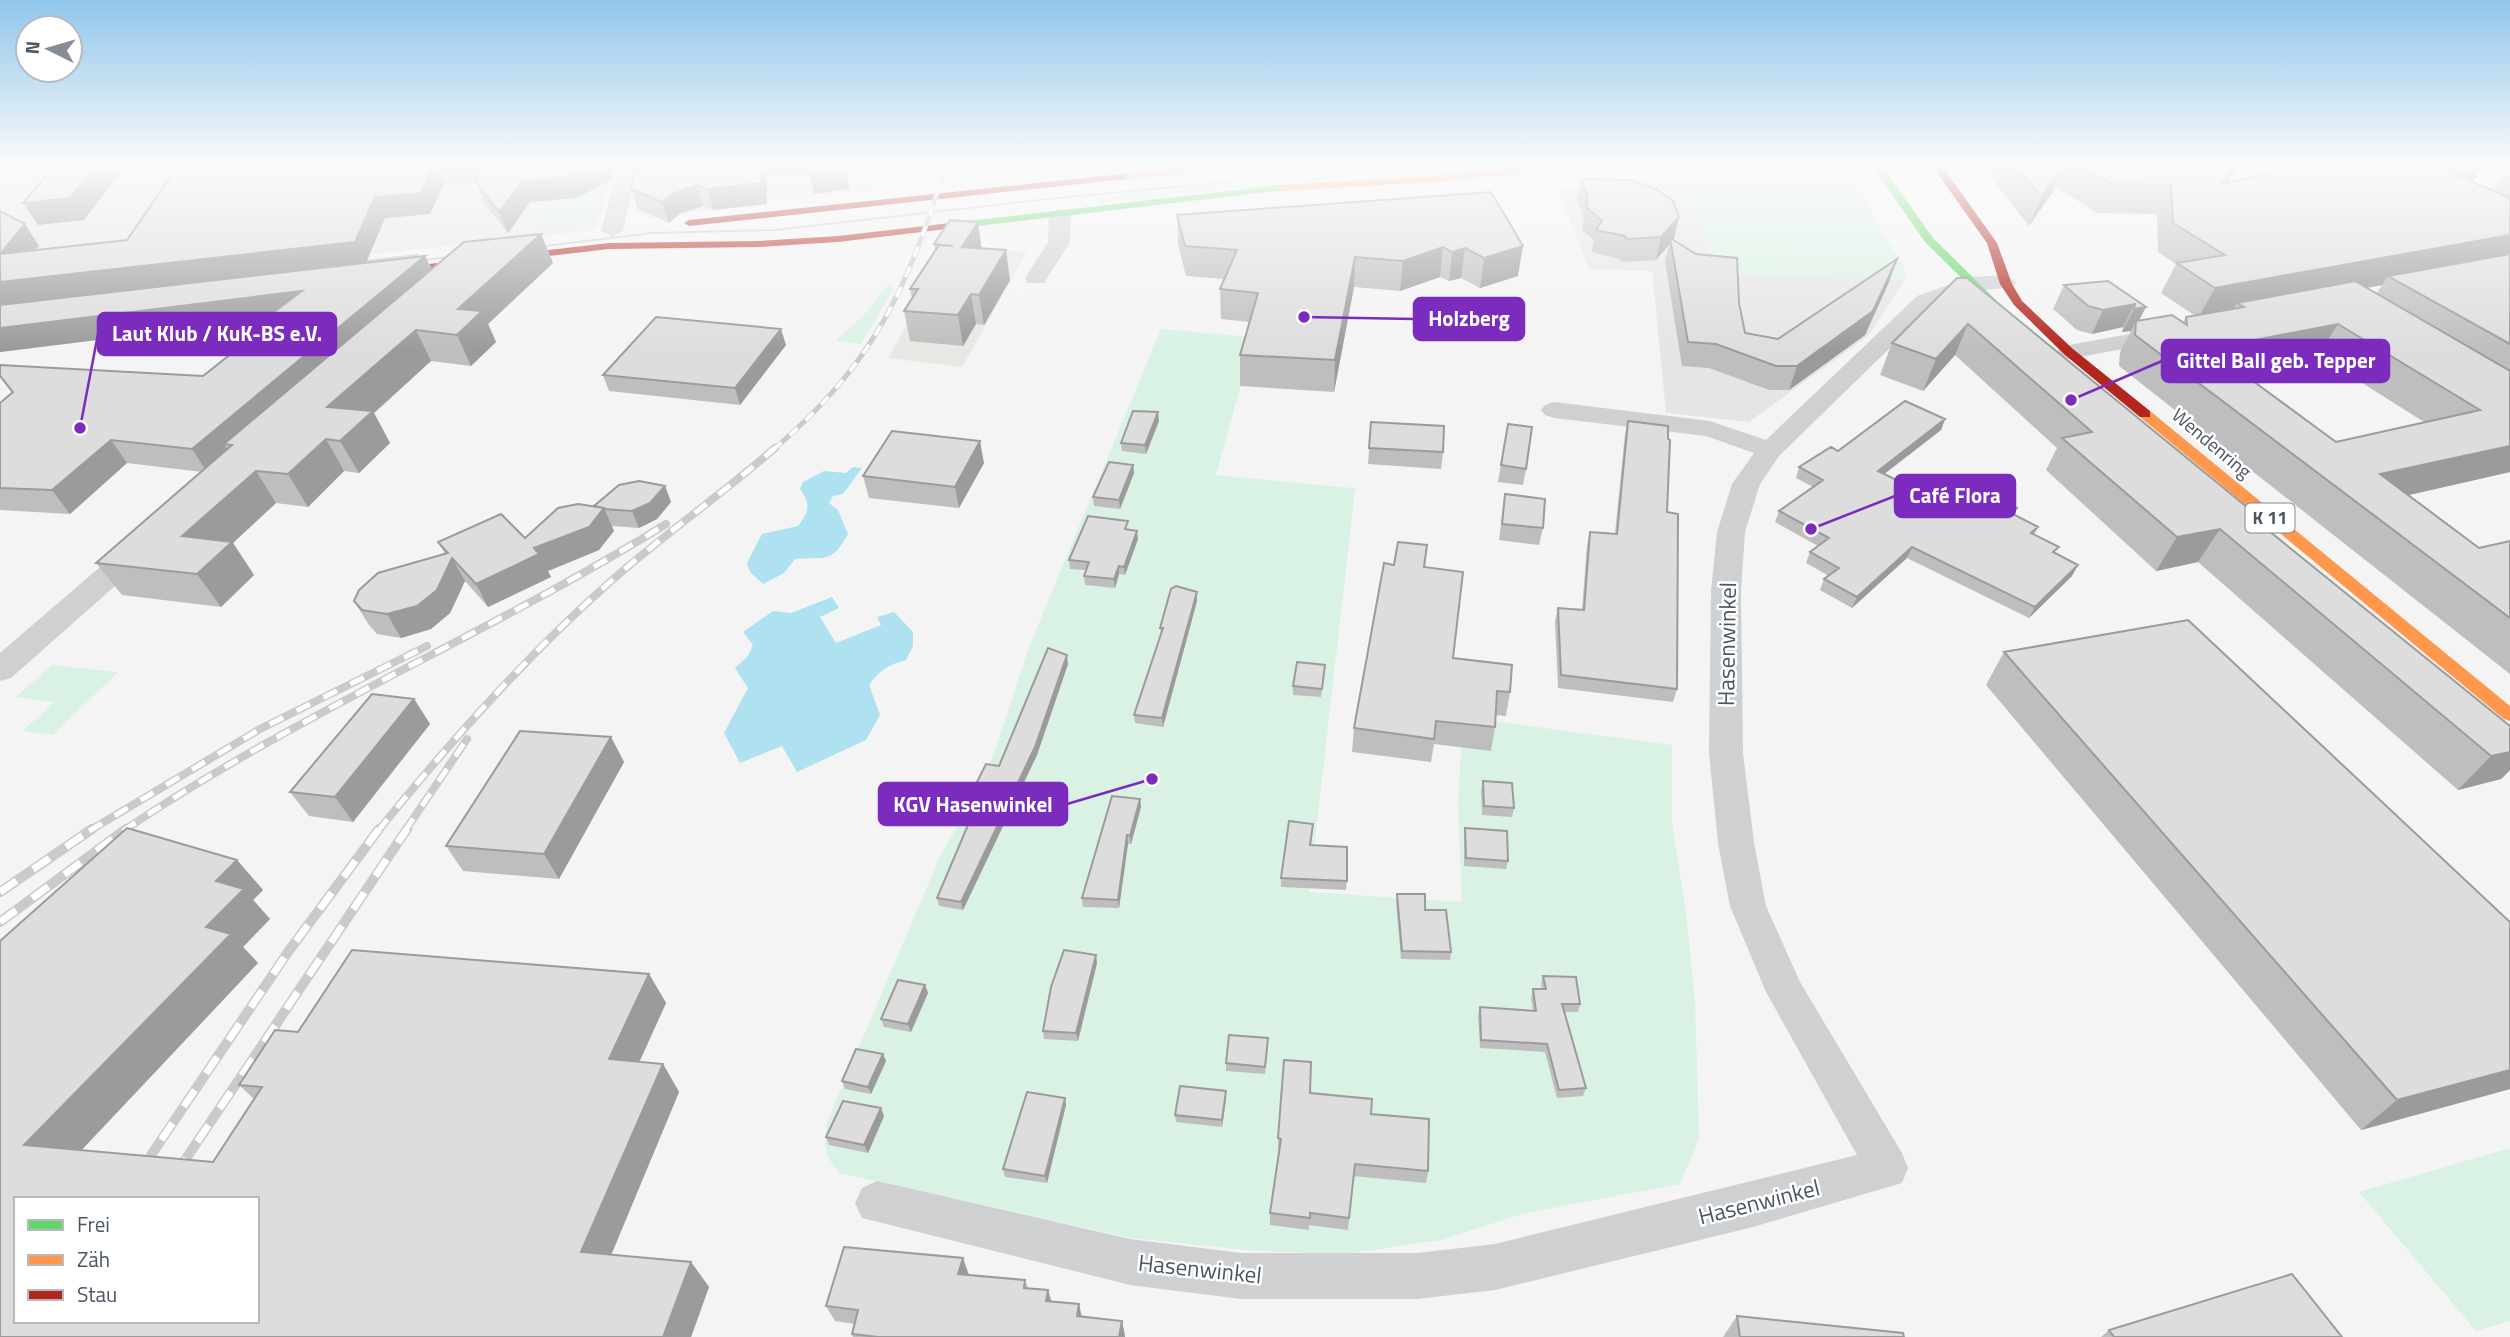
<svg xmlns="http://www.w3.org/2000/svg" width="2510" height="1337" font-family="'Titillium Web',sans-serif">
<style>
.commercial{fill:#e8e7e3}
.education{fill:#e6e5e6}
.green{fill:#d9f2e3}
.water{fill:#aee2f0}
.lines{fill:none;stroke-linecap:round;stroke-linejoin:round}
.street{fill:#ced0d2;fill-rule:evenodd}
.fast{fill:#63d668;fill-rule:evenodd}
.slow{fill:#ff974d;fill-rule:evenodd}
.jam{fill:#b3261e;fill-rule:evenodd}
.tram{stroke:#c9cacc;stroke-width:2}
.rail-far2-casing{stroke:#c9cacc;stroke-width:5}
.rail-far1-casing{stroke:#c9cacc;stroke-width:8}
.rail-casing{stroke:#c9cacc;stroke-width:10}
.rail-far2{stroke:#fff;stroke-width:3.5;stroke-dasharray:11;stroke-linecap:butt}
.rail-far1{stroke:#fff;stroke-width:5;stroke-dasharray:15;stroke-linecap:butt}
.rail{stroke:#fff;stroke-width:7;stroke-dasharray:20;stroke-linecap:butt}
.wall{fill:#bebebf;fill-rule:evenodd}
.shaded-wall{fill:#9b9b9b}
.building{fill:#ddddde;stroke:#9b9b9b;stroke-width:2;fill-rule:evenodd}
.labels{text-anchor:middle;stroke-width:5;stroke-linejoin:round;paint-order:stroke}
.shield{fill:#fff;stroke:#808990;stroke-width:2}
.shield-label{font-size:18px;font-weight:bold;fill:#4a5661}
.street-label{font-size:19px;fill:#4a5661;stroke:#fff}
.near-street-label{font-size:23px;fill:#4a5661;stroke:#fff}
.leader{fill:none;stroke:#7b2cbf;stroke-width:2.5}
.callout-dot{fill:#7b2cbf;stroke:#fff;stroke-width:2.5}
.callout{fill:#7b2cbf;stroke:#7b2cbf;stroke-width:2.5}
.callout-label{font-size:21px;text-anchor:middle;font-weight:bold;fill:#fff}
</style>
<rect width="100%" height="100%" fill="#f4f4f4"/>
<path class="commercial" d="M0,163H615L596,230L0,294Z
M713,163H933L926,184L787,199L650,218L635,211L639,192Z
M1020,163H1117L1023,173Z
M971,247L1027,252L962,367L888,358L908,323Z"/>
<path class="education" d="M1638,181L1675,197L1704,222L1712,243L1693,272L1905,280L1868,336L1749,422L1666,413L1652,271L1589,269L1558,190Z"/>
<path class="green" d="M951,163H1018L1021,172L952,180Z
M1340,163H1369L1120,184Z
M1463,163H1507L1101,202L1094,198Z
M1813,163H1836L1846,169L1905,269V280L1692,272L1712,243C1698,205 1674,196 1638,181Z
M601,187L591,218L584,221L514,229L531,203L576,199Z
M891,282L893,290L861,344L836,340L861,318Z
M1161,329L1254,337L1216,475L1363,489L1355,490L1309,892L1462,902L1458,805L1463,717L1672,745V823L1686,913L1695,1000L1699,1138L1680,1184L1522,1214L1441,1240L1346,1254L1257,1251L1131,1238L839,1173C824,1155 823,1143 828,1120L940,856L966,812L994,754L1029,647Z
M52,665L118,672L53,735L23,731L54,702L16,697Z
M2510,1148V1321L2476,1331L2359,1192Z"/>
<path class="water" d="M853,467L862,468L843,494L833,496L829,503L838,510L848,534C831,565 826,556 795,559L784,573L763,584L750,572L747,563L762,534L798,526C809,512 811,504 800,489L803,482L824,471L846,473Z
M832,597L839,608L820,617L836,643L881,625L877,617L894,612L913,632V646L906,660C889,664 879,671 869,685L880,715L866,740L797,772L782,746L740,763L724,733L748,688L735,668L748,656L753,645L743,632L773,611L791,613Z"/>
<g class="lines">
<path class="street" d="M619,163H639L623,231L612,237L601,231Z
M1060,208L1071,214L1070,242L1044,283H1028L1025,278L1048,242L1049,214Z
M2005,275L2016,282L2013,287L1975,291L1933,306L1779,456L1760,484L1745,532L1741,591L1743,753L1754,843L1766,906L1800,982L1902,1153L1908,1168L1902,1183L1753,1227L1495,1290L1417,1299H1241L1130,1285L862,1218L855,1203L862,1188L877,1181L1130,1239L1241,1253H1417L1495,1244L1857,1155L1766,992L1730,906L1718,843L1709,753L1711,591L1717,532L1732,484L1754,453L1706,436L1554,418L1545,415L1541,410L1545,405L1554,402L1710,421L1766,440L1917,296L1972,277Z
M2168,327L2176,329L2180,334L2176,339L2069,359L2060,357L2057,352L2060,347L2069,345Z
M139,540L149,542L153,549L149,556L11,678L0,681V653L129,542Z"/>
<path class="fast" d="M1870,163H1880L1933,238L2009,313V317H2001L1925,242Z
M1281,185L1285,186V190L968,227L963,224L968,221Z"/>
<path class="slow" d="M1225,163H1260L1255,166L1122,180L1117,177L1122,174Z
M1561,163H1597L1592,166L1433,182L1281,191L1276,188L1281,185L1433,176Z
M2145,410L2150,411L2510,706V721L2504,719L2140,417V411Z"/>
<path class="jam" d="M1930,163H1940L1997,243L2012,284L2022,301L2073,349L2150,411V417H2140L2065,355L2014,305L2000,284L1987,243Z
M1122,174L1126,175V179L689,226L684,223L689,220Z
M968,221L973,224L972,226L838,242L758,247L609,249L378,276L372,273L378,270L609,243L758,241L838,236Z"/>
<path class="tram" d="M528,248L652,233L774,230L1057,198L1433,163
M407,262L466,255
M348,263L417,255"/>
<defs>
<path id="rail-far2" d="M773,450C876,362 907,289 947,163"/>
<path id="rail-far1" d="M89,831L260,729L427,646
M123,831C296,714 489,634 666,524
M378,831C449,743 525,657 610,582C663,535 721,495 775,448
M405,831L467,739"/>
<path id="rail" d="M0,892L92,829
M0,922L126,829
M139,1173L288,952L379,829
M175,1175L407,829"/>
</defs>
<use href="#rail-far2" class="rail-far2-casing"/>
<use href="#rail-far1" class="rail-far1-casing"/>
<use href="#rail" class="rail-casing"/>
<use href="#rail-far2" class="rail-far2"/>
<use href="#rail-far1" class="rail-far1"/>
<use href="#rail" class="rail"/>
</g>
<path class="wall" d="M180,163H618L612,180L576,198L530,202L508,233L484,203L476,182L444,183L430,214L385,218L366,262L425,256L432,269L541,234L553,263L488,324L496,342L471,366L431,361L374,413L390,443L359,473L344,471L308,507L276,503L233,543L254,575L221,607L122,595L96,563L202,472L127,463L70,514L0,510V403L12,393L0,377L203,376L259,332L255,326L265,319L0,352V211L39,246L35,250L127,240Z
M846,163L849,189L814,194L809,171L767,176V204L713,210L703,206L679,214L669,223L638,209L631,189Z
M1968,163H2240L2227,183L2312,165L2308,163H2485L2474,180L2470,181L2492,191L2503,176H2510V472L2408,495L2479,548L2510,541V674L2119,366L2120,352L2131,331L2122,332L2123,327L2092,334L2077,330L2053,309L2064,285L2146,307L2139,321L2183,322L2186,317L2194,315L2161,293L2176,264L2158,252L2157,214L2097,213L2055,186L2052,193L2029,226L1986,171L1973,170ZM2382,285L2376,294L2366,288ZM2318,355L2424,422L2336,442L2250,378L2257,367Z
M1581,179L1673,240L1739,303L1745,333L1778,339L1889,282L1865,335L1789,390H1769L1709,368L1682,366L1665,261L1669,245L1656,260L1622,262L1620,259L1592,252L1594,240L1582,230L1584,218L1577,201Z
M1491,192L1518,276L1480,288L1461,278L1449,281L1440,277L1400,291L1354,287L1334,392L1240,386V355L1250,322L1221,319L1220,289L1224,279L1186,276L1178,244L1177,215Z
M934,244L982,248L1010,280L984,325L976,324L963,346L910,341L904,311L912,298L910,289L935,251Z
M1957,278L2264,521L2261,524L2510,726V770L2501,779L2458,790L2198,562L2156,571L2046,470L2057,448L1955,355L1923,391L1880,375L1892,343Z
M786,345L740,405L609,391L603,375Z
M1945,419L1941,430L1884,474L1956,509L2014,515L2038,527L2034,535L2056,553L2072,576L2029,618L1907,558L1852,608L1820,590L1824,579L1829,576L1806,563L1810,552L1818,546L1775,522L1779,511L1813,487L1796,478L1799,467Z
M1159,421L1146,454L1122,451L1121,443Z
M1628,421L1667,512L1677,689L1673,702L1558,688L1555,621L1558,608L1582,610L1587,545L1590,532L1615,534L1625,434Z
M1371,422L1443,452L1441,469L1368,464Z
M1508,424L1526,469L1523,485L1498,482Z
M984,463L959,508L869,498L863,476Z
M1133,465L1134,473L1120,509L1094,506L1093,497Z
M665,486L671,502L657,519L639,528L612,526L614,531L599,550L548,571L551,577L488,607L465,581L450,613L431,629L401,638L377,634L369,625L354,601L445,554L438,542L525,538Z
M1505,494L1543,528L1539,545L1499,540Z
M1128,530L1138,539L1125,575L1119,574L1115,588L1085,585L1084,576L1086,570L1070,569L1069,560Z
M1425,567L1453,658L1510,692L1506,716L1496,715L1495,727L1491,751L1434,744L1431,762L1352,752L1354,728Z
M1197,592V601L1163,727L1135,723L1134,715L1161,635L1160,628Z
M2004,652L2510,922V1089L2361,1130L1986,685Z
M1068,664L1037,755L963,910L939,906L937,898L968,825L966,817L976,796L974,788L999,766Z
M1324,673L1321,697L1293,695V686Z
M414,699L430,724L353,822L309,816L290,792Z
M611,737L624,762L559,879L463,871L446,846Z
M1483,781L1514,808L1512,817L1482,815L1481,790Z
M1140,799L1141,807L1131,844H1128L1119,908L1083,907L1082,898Z
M1313,824L1311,845L1347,881L1346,890L1281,887V878Z
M1465,828L1508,861L1506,869L1464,866V837Z
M237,860L263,890L253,900L270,919L243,947L258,963L81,1150L213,1162L254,1099L239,1085L298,1032L649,974L666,1003L639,1062L663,1064L679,1092L611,1255L691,1262L709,1287L691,1337H0V941Z
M1397,894L1425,910L1451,952L1450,960L1401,959L1396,903Z
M1097,963L1078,1041L1044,1039L1043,1031Z
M1543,976L1580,1004L1578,1012H1564L1586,1088L1583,1096L1557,1098L1545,1052L1480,1048L1478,1015L1480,1007L1533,1011L1531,998L1533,989H1542L1541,984Z
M925,985L928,993L911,1032L884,1027L881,1019Z
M1268,1046L1265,1074L1226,1071V1063Z
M886,1061L871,1094L845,1089L842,1081Z
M1226,1091V1099L1222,1127L1176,1122L1175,1115Z
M1310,1093L1371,1114L1428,1171L1426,1183L1353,1176L1348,1230L1309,1225V1230L1270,1225V1213L1279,1151H1278V1138Z
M1065,1098L1066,1105L1047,1183L1005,1177L1003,1169Z
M884,1116L868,1153L829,1145L826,1137Z
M969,1275L1025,1280L1028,1288L1052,1302L1079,1304L1082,1317L1122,1321L1125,1337H853L852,1334L855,1324L835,1321L826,1306Z
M1737,1316L1904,1337H1723Z
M2109,1330L2342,1337H2101Z"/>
<path class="shaded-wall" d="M99,163H128L84,220L38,225L23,203Z
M436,163L444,183L430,214L385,218L366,263L0,306V282L375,197Z
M597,163H618L612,180L576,198L530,202L508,233L499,212L522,181Z
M761,163H810L812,171L767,176V204L713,210L707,189Z
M844,163H846L849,189L814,194L809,173Z
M2236,163H2240L2206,214L2221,184Z
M2460,163H2485L2474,180L2445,187Z
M2064,164L2052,193L2029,226L2041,197Z
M696,185L703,206L679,214L669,223L662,202L673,194Z
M1679,217L1674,239L1671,242L1670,238L1669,245L1656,260L1661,237Z
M978,222L982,252L962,247Z
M25,224L39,246L14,276L0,254Z
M541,234L553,263L488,324L496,342L471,366L457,335L458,309Z
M2510,235V261L2388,276L2382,285L2242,310L2244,307L2237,303L2232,312L2198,318L2215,288Z
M1523,246L1518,276L1480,288L1484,258Z
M1443,247L1440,277L1400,291L1403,261Z
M1465,248L1461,278L1449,281L1452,252Z
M1006,250L1010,280L984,325L979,295Z
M425,256L435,277L232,445L224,444L229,453L207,472L192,449Z
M1355,257L1354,287L1334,392L1335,360Z
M1897,259L1889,282L1865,335L1789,390L1797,366Z
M302,291L314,313L0,352V328Z
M971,294L976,324L963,346L958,315Z
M2135,304L2123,327L2092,334L2103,310Z
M2146,307L2136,326V321L2131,331L2122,332L2134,309Z
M1968,324L1955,355L1923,391L1936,359Z
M2338,324L2318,355L2257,367L2240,395L2229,345Z
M781,329L786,345L740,405L735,388Z
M416,330L431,361L374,413L390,443L359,473L340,441L327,407Z
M1158,412L1159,421L1146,454L1145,445Z
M1945,419L1941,430L1874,482L1878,471Z
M326,439L344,471L308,507L288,474Z
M111,440L127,463L70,514L52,490Z
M980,441L984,463L959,508L955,487Z
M2510,446V472L2361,506L2380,474Z
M1133,465L1134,473L1120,509L1119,500Z
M256,471L276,503L233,543L254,575L221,607L197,574L182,536Z
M665,486L671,502L657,519L639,528L632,511Z
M604,508L614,531L599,550L548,571L551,577L488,607L476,584Z
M2220,529L2198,562L2156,571L2177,537Z
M1137,531L1138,539L1125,575L1124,567Z
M1912,547L1907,558L1852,608L1857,597Z
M452,558L465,581L450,613L431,629L401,638L387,614Z
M2078,565L2072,576L2029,618L2035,607Z
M1119,566V574L1115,588L1114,579Z
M1197,592V601L1163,727L1162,718Z
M1067,655L1068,664L1037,755L963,910L961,902Z
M414,699L430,724L353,822L335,797Z
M611,737L624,762L559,879L544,854Z
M2510,752V770L2501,779L2458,790L2491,756Z
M1140,799L1141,807L1131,844L1130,836Z
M1127,835L1128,844L1119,908L1118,900Z
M237,860L263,890L253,900L270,919L243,947L258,963L61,1172L24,1145L206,927L216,881Z
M1096,955L1097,963L1078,1041L1076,1033Z
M649,974L666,1003L628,1087L609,1059Z
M925,985L928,993L911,1032L908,1024Z
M883,1054L886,1061L871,1094L868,1087Z
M663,1064L679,1092L602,1277L581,1252Z
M2510,1070V1089L2361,1130L2397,1100Z
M1226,1091V1099L1222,1127V1120Z
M1065,1098L1066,1105L1047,1183L1045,1176Z
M881,1108L884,1116L868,1153L864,1145Z
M963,1258L969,1275L958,1274Z
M691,1262L709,1287L691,1337H663Z
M1048,1290L1053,1306L1046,1301Z
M1079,1304L1082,1320L1077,1316Z
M1122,1321L1125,1336V1337H1119Z"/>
<path class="building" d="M57,163H99L70,198L23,203Z
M180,163H435L421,193L375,197L355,242L0,282V254L127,240Z
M480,163H597L568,177L522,181L499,212L476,182Z
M637,163H761V183L707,189L696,185L673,194L662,202L631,189Z
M808,163H844L845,169L809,173Z
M2014,163H2064V164L2041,197Z
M2076,163H2236L2221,184L2319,163H2430L2433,164L2421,167L2445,170L2510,198V235L2215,288L2177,263L2225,255L2173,223L2171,185L2111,184Z
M1581,179L1630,180L1658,190L1673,201L1679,217L1661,237L1627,239L1625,236L1596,230L1602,221L1586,207L1588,196Z
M1491,192L1523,246L1484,258L1465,248L1452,252L1443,247L1403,261L1355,257L1335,360L1240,355L1258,293L1220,289L1237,250L1185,246L1177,215Z
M0,211L25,224L0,254Z
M950,220L978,222L962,247L1006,250L979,295L971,294L958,315L904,311L918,289H910L939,245L953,246L934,244Z
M541,234L458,309L482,311L457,335L416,330L327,407L373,411L340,441L326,439L288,474L256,471L182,536L232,542L197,574L96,563L232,445L224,444L464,242Z
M1670,238L1696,254L1737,258L1739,303L1745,333L1778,339L1897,259L1873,311L1797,366H1776L1716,344L1688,342Z
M2510,254V344L2388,276Z
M425,256L192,449L111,440L52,490L0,488V403L13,392L0,376V365L203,376L265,327L255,326L302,291L0,328V305Z
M1957,278H1967L2264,521L2258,522L2510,726V752L2491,756L2220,529L2177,537L2062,438L2092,432L1968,324L1936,359L1892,343Z
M2108,281L2146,307L2134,309L2135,304L2103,310L2088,306L2064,285Z
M2355,281L2510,371V446L2380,474L2479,548L2510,541V618L2135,335L2136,321L2172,315L2187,325L2186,317L2244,307L2237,303ZM2338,324L2480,410L2336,442L2234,367L2259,364L2229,345Z
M656,317L781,329L735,388L603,375Z
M1905,401L1945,419L1878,471L1956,509L1979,490L2017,508L2011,513L2038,527L2031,533L2059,547L2053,552L2078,565L2035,607L1912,547L1857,597L1824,579L1839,568L1810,552L1829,538L1779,511L1823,480L1799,467L1831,447L1838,451Z
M1133,411L1158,412L1145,445L1121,443Z
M1628,421L1668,426V439L1670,440L1667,512L1678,514L1677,689L1561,675L1558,608L1584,610L1590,532L1617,534Z
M1371,422L1444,426L1443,452L1369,448Z
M1508,424L1532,427L1526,469L1501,465Z
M892,431L980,441L955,487L863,476Z
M1109,462L1133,465L1119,500L1093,497Z
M639,481L665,486L650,503L632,511L604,509V508L594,506L619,485Z
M1505,494L1545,499L1543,528L1502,524Z
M578,504L604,508L589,527L534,548L539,554L476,584L452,558L437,590L417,606L387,614L362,610L354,601L359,590L378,573L448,553L438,542L501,514L525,538L558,508Z
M1088,516L1128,521L1125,529L1137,531L1124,567L1119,566L1114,579L1084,576L1089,562L1069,560Z
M1398,542L1427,545L1424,567L1463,572L1453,658L1512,665L1510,692L1497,691L1495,727L1436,721L1434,739L1354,728L1384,563L1394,565Z
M1176,586L1197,592L1162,718L1134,715L1163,628H1160L1171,589Z
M2188,620L2510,922V1070L2397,1100L2004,652Z
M1048,648L1067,655L1035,747L961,902L937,898L971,818L966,817L980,789L974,788L986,764L999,766Z
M1297,662L1325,665L1322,689L1293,686Z
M372,694L414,699L335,797L290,792Z
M520,731L611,737L544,854L446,846Z
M1483,781L1512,783L1514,808L1484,806Z
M1112,796L1140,799L1130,836L1127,835L1118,900L1082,898Z
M1289,821L1313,824L1310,845L1347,847V881L1281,878Z
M127,828L237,860L216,881L244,889L206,927L231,934L24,1145L213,1162L262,1087L239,1085L275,1030L298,1032L352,950L649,974L609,1059L663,1064L581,1252L691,1262L663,1337H0V941ZM16,1199H257V1321H16Z
M1465,828L1507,831L1508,861L1466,858Z
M1397,894H1425V910H1446L1451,952L1402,951Z
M1064,950L1096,955L1076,1033L1043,1031L1051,987Z
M1543,976L1576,977L1580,1004H1562L1586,1088L1559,1090L1547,1044L1481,1040L1480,1007L1536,1011L1533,989H1546Z
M898,980L925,985L908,1024L881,1019Z
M1229,1035L1268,1038L1265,1067L1226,1063Z
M856,1049L883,1054L868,1087L842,1081Z
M1284,1060L1311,1062L1310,1093L1372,1099L1371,1114L1429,1119L1428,1171L1355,1164L1349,1218L1310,1213V1218L1270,1213L1281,1139L1278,1138Z
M1180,1086L1226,1091L1222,1120L1175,1115Z
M1027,1092L1065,1098L1045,1176L1003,1169Z
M843,1101L881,1108L864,1145L826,1137Z
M844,1247L963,1258L958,1274L1025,1280L1024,1288L1048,1290L1046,1301L1079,1304L1077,1316L1122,1321L1119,1337H878L852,1334L858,1310L826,1306Z
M2292,1274L2342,1337H2114L2109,1330Z
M1737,1316L1903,1333L1904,1337H1740Z"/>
<linearGradient id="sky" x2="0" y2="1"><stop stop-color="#91c6eb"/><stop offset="0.47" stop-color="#fafafa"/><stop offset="1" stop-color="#fafafa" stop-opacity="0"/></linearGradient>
<rect width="2510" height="350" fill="url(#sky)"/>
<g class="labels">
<rect class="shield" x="2245.5" y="503.5" width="49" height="29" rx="5"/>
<g class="shield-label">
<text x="2270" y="524">K 11</text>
</g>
<g class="street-label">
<text transform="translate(2212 443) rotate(40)" y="7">Wendenring</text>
</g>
<g class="near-street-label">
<text transform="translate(1727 644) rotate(-89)" y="8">Hasenwinkel</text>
<text transform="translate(1759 1202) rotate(-14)" y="8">Hasenwinkel</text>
<text transform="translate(1200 1269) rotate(6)" y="8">Hasenwinkel</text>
</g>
</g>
<path class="leader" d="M1304 317L1414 319M80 428L98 334M2071 400L2162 361M1811 529L1895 496M1152 779L1067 804"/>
<g class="callout-dot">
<circle cx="1304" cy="317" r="7"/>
<circle cx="80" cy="428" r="7"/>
<circle cx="2071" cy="400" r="7"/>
<circle cx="1811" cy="529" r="7"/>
<circle cx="1152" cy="779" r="7"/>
</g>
<g class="callout">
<rect x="1414" y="298" width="110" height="42" rx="7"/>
<rect x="98" y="313" width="238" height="42" rx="7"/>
<rect x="2162" y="340" width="227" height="42" rx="7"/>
<rect x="1895" y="475" width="120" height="42" rx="7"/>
<rect x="879" y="783" width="188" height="42" rx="7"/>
</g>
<g class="callout-label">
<text x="1469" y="326">Holzberg</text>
<text x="217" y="341">Laut Klub / KuK-BS e.V.</text>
<text x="2276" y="368">Gittel Ball geb. Tepper</text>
<text x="1955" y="503">Café Flora</text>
<text x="973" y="812">KGV Hasenwinkel</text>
</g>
<rect x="14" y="1197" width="245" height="126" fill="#ffffff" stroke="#b7bbc0" stroke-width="2"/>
<rect x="28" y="1220" width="35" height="10" fill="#63d668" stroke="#b7bbc0" stroke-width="2"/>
<text x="77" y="1232" font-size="21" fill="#4a5661">Frei</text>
<rect x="28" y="1255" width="35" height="10" fill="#ff974d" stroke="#b7bbc0" stroke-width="2"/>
<text x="77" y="1267" font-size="21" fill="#4a5661">Zäh</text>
<rect x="28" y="1290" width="35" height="10" fill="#b3261e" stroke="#b7bbc0" stroke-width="2"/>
<text x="77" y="1302" font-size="21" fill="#4a5661">Stau</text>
<g transform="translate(49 49) rotate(275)"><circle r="33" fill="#ffffff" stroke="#b7bbc0" stroke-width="2"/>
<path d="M0-5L12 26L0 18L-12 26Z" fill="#868d94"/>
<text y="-10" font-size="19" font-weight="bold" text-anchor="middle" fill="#4a5661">N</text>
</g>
</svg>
